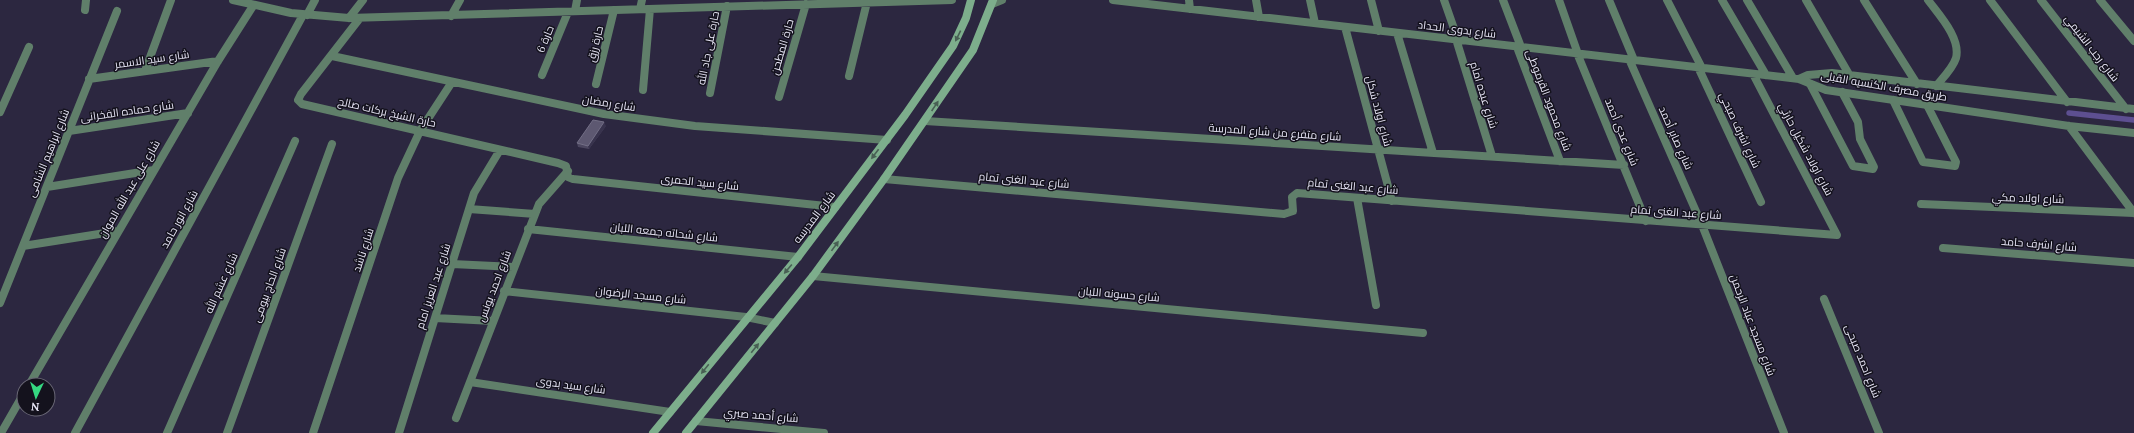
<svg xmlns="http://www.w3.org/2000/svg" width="2134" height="433" font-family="Lora,Cairo,serif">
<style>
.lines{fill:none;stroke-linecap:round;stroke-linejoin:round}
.stream{stroke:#5d4f91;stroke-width:5.5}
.lane{stroke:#607f6a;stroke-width:8}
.street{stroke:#607f6a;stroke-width:8}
.secondary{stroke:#7dae8c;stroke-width:8}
.wall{fill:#4c4760}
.shaded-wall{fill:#38334d}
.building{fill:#5d5871;stroke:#736f86}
.oneway{fill:#486054}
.labels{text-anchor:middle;stroke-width:3;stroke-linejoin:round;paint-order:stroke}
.street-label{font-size:11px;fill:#e9e7f8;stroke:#14121d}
</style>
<rect width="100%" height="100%" fill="#2c2740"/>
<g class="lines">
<path class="stream" d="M2069,113L2134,120"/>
<path class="lane" d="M1810,84L1853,166L1873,169L1874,167L1860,139L1858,122L1842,92
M1893,100L1923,162L1955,166L1956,162L1927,105"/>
<path class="street" d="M233,0L291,13L349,18L952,0
M1113,0L1799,79L1826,90L2069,126L2134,133
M1189,0L1190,9
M1256,0L1259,17
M1310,0L1315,23
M1371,0L1379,31
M1444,0L1458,40
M1503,0L1521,47
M1559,0L1578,54
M1609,0L1634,60
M1667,0L1702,68
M1722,0L1766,75
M1747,0L1793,78
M1806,0L1850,76
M1864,0L1917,84
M1928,0C1939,15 1961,38 1956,58C1953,68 1943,78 1936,86
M1990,0L2067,102
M2041,0L2126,109
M2100,0L2134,41
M992,4L1002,0
M640,9L642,0
M85,10L86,0
M575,11L577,0
M307,15L315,0
M451,16L460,0
M349,18L363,0
M360,18L301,94L298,100L302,104L558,163L566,166L568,177L573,179L835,207
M1345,27L1392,201
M1397,33L1433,153
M1456,39L1492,156
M1517,47L1560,161
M1577,53L1646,221
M332,56L604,114L695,126L887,140
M1629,59L1702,225L1784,433
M1698,67L1761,202
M145,71L171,0
M542,75L568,12
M849,76L867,2
M89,79L218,61
M1799,79L1808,75L1832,73L2134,109
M596,84L614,10
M643,90L650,9
M710,93L727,6
M779,97L806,4
M0,112L29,47
M925,121L1624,165
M2069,126L2134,213
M69,131L188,113
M884,179L1284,214L1293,211L1292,197L1297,193L1837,235L1753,74
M47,187L154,170
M1357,198L1376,305
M1921,204L2134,213
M469,209L535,214
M528,229L798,257
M23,246L118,231
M1943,248L2134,263
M452,264L513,267
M813,276L1423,333
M504,291L746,317L775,323
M1824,299L1879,433
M0,303L117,11
M435,318L493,321
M470,382L670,412
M29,385L218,61L253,6
M456,418L539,204L568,171
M696,421L824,433
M1,433L24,393
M75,433L303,15
M167,433L295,141
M227,433L332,144
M313,433L398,178L420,131L452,82
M399,433L474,193L500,150"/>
<path class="secondary" d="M653,433L798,257L905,115L953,46L966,18L971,0
M686,433L813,276L884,179L973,50L993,0"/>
</g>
<path class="wall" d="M606,126L589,149L578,147L577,143Z"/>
<path class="shaded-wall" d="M604,122L606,126L589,149L588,146Z"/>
<path class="building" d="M593,120L604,122L588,146L577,143Z"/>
<defs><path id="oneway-solid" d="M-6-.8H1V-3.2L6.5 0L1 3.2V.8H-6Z"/></defs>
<g class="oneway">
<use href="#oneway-solid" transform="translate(958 36) rotate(116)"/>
<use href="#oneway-solid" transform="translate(935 106) rotate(-56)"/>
<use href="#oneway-solid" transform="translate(875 154) rotate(127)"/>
<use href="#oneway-solid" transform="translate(835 246) rotate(-54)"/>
<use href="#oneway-solid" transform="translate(788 269) rotate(130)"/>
<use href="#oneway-solid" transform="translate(755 348) rotate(-51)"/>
<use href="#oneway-solid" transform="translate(705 369) rotate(129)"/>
</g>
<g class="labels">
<g class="street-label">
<text transform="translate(1457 29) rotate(7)" y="4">شارع بدوى الحداد</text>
<text transform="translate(545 39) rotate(-68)" y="4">حارة 6</text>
<text transform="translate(595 44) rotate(-76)" y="4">حارة رزق</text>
<text transform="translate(782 47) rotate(-74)" y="4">حارة المطحن</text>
<text transform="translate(708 48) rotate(-79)" y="4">حارة على جاد الله</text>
<text transform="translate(2092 48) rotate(52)" y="4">شارع رجب الشيمي</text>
<text transform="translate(152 59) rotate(-8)" y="4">شارع سيد الاسمر</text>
<text transform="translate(1884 86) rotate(10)" y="4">طريق مصرف الكنسيه القبلى</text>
<text transform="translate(1484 95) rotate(73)" y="4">شارع عبده امام</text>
<text transform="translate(1549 100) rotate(69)" y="4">شارع محمود القرموطى</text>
<text transform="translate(609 103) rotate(9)" y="4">شارع رمضان</text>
<text transform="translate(127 111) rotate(-8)" y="4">شارع حماده الفخرانى</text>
<text transform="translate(1379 111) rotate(75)" y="4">شارع اولاد شكل</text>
<text transform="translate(387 112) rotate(13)" y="4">حارة الشيخ بركات صالح</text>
<text transform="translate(1740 130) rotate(65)" y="4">شارع اشرف صبحي</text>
<text transform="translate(1275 132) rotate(4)" y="4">شارع متفرع من شارع المدرسة</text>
<text transform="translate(1622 132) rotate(68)" y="4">شارع عدى أحمد</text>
<text transform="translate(1676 138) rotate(66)" y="4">شارع صابر أحمد</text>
<text transform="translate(1806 149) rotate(62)" y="4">شارع اولاد شكيل حارثي</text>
<text transform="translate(48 153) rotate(-68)" y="4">شارع ابراهيم الشامى</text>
<text transform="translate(1024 180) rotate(5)" y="4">شارع عبد الغنى تمام</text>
<text transform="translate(700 182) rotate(6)" y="4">شارع سيد الحمرى</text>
<text transform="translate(1353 186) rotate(5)" y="4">شارع عبد الغنى تمام</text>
<text transform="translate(129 189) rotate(-60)" y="4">شارع على عبد الله الموان</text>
<text transform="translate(2028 198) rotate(2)" y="4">شارع اولاد مكي</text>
<text transform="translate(1676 212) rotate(4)" y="4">شارع عبد الغنى تمام</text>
<text transform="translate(814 217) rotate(-53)" y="4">شارع المدرسه</text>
<text transform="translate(179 219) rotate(-61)" y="4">شارع انور حامد</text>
<text transform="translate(664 232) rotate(6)" y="4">شارع شحاته جمعه اللبان</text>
<text transform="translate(2039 244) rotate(5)" y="4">شارع اشرف حامد</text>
<text transform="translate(363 250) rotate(-72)" y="4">شارع ناشد</text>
<text transform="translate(221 283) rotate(-66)" y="4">شارع عشم الله</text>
<text transform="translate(269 285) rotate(-70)" y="4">شارع الحاج بيومى</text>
<text transform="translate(433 286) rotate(-72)" y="4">شارع عبد العزيز امام</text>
<text transform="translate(494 286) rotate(-69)" y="4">شارع احمد يونس</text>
<text transform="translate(1119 294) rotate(5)" y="4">شارع حسونه اللبان</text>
<text transform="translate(641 295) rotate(6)" y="4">شارع مسجد الرضوان</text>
<text transform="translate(1753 325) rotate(69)" y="4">شارع مسجد عباد الرحمن</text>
<text transform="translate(1863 361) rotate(68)" y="4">شارع احمد صبحى</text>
<text transform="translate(571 385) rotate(8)" y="4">شارع سيد بدوى</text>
<text transform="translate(761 415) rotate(5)" y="4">شارع أحمد صبري</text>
</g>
</g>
<g transform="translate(36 397) rotate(184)"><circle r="19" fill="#14121d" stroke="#696775"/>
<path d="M0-3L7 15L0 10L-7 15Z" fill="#35d881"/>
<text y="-6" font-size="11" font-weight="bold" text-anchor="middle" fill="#e9e7f8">N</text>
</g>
</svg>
